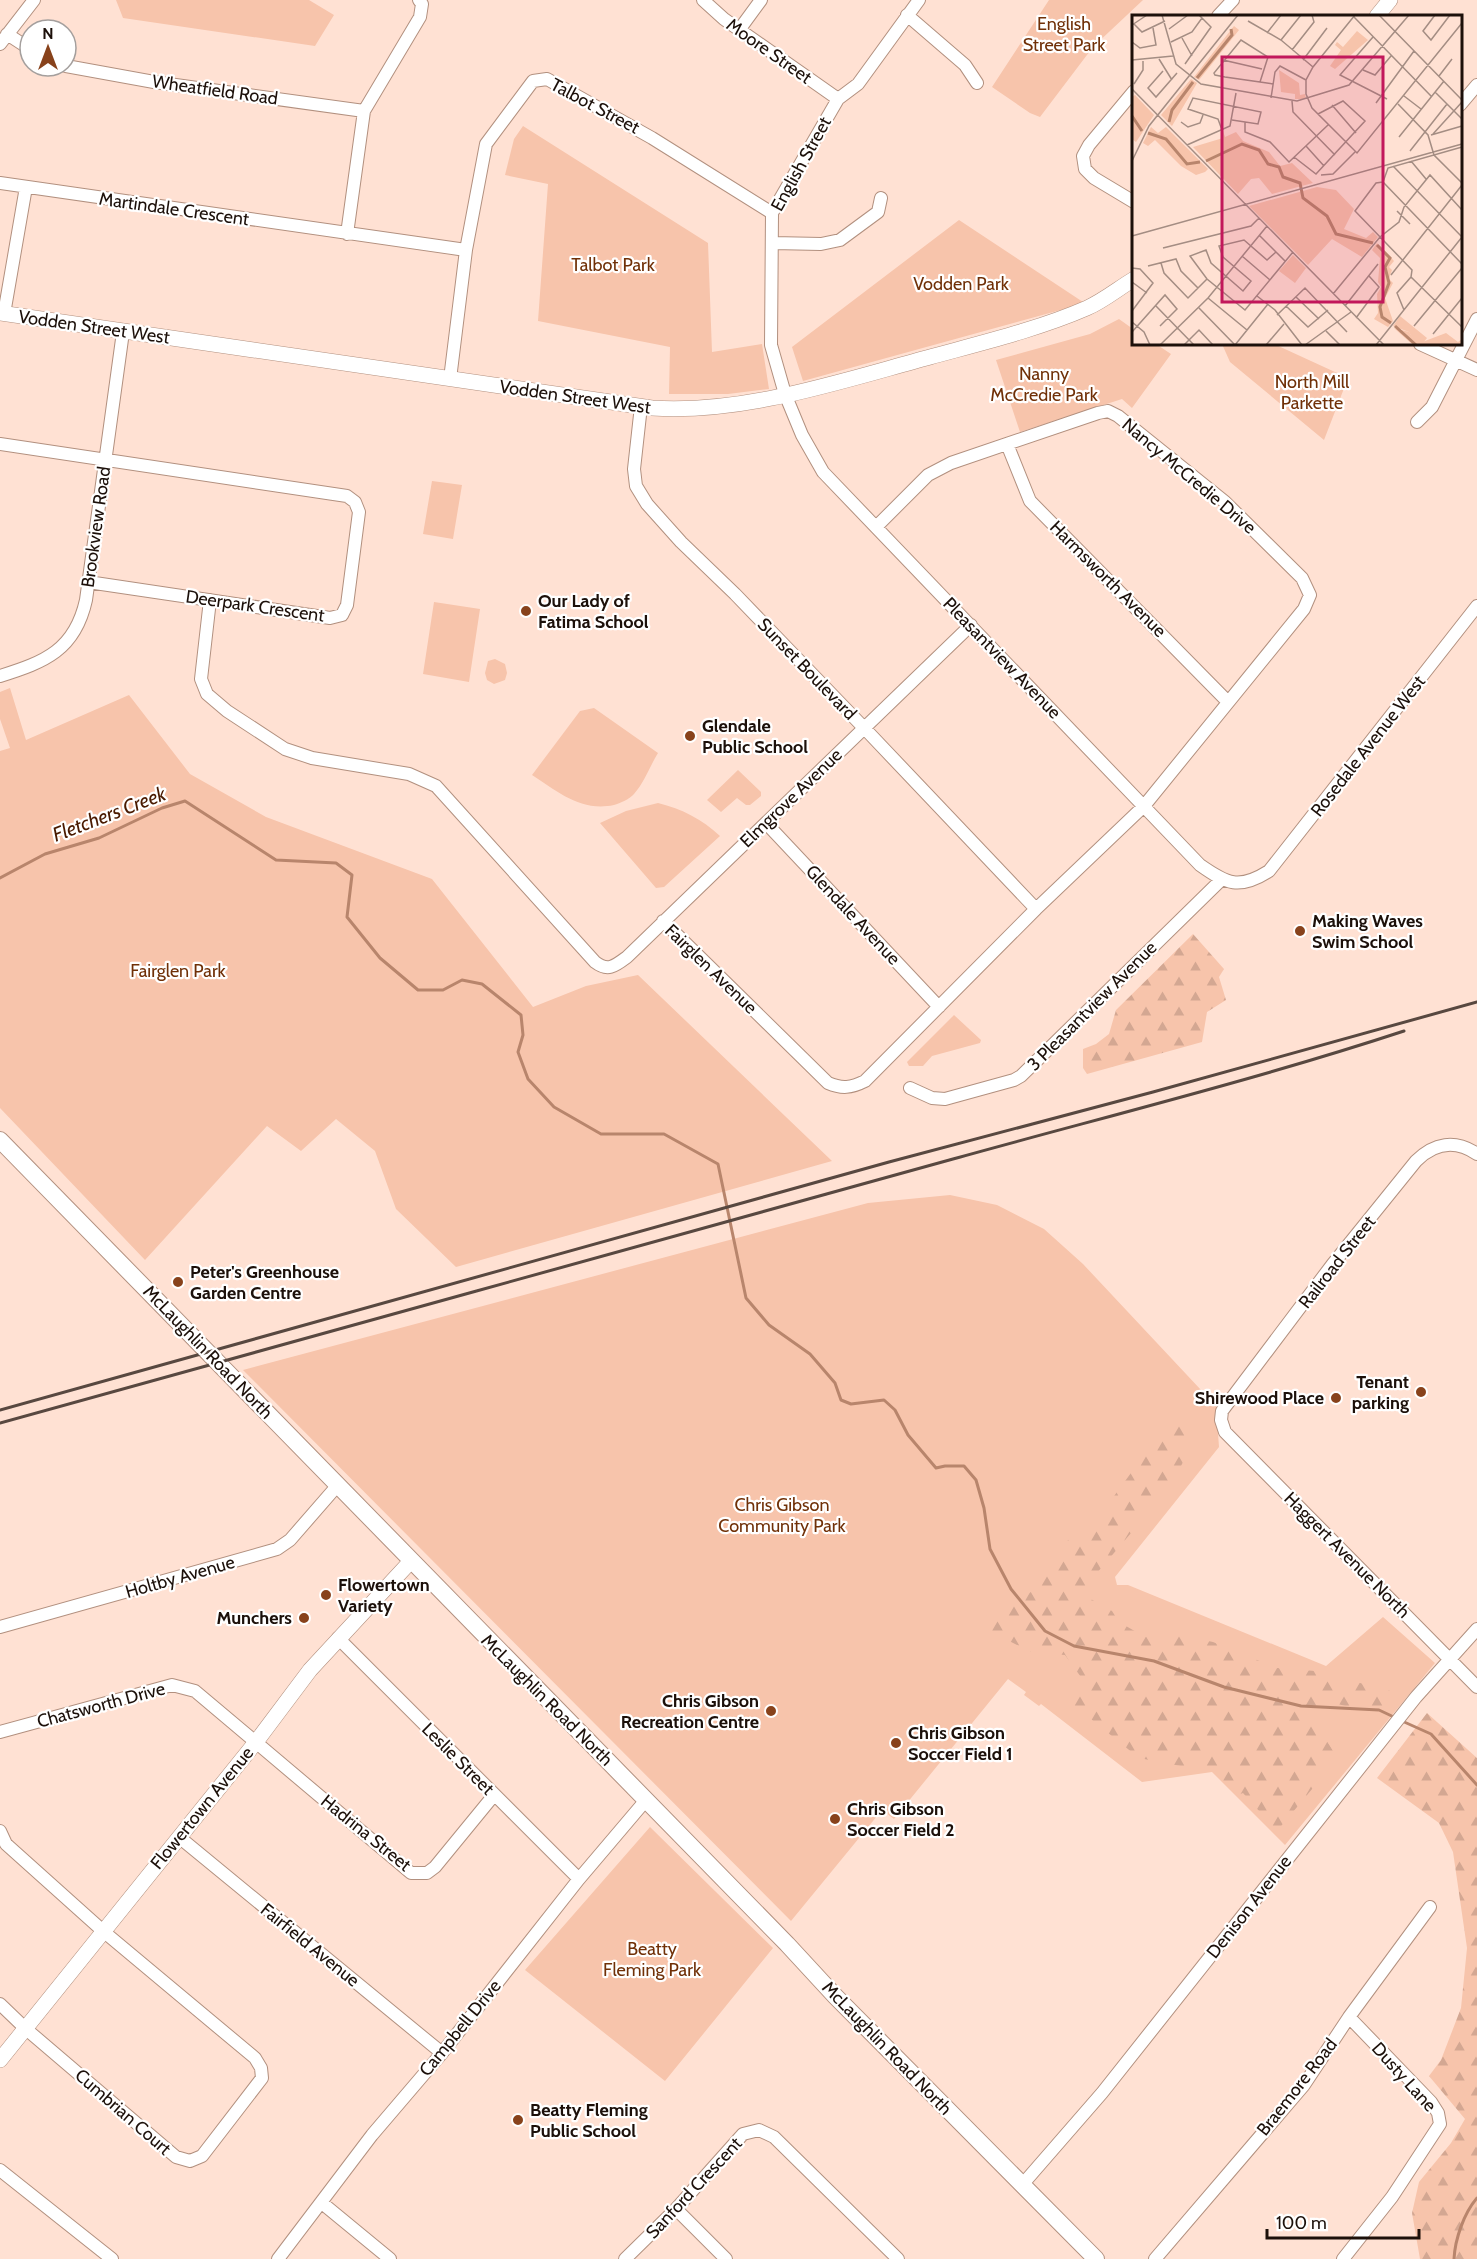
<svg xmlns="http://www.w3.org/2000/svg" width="1477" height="2259" font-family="Cabin,sans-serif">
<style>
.green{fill:#f7c4ab}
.forest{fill:url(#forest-firs)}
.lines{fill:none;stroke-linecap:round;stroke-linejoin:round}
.stream{stroke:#b8856c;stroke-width:3}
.minor-casing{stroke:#b2907f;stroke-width:14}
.tertiary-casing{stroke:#b2907f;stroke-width:16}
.secondary-casing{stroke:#b2907f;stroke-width:18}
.minor{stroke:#fff;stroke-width:12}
.tertiary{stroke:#fff;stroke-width:15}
.secondary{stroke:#fff;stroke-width:16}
.rail{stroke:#584840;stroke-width:3}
.poi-dot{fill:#88421b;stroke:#fff;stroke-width:2}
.labels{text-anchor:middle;stroke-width:4.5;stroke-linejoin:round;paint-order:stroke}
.park-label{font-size:18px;fill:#703007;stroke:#fff}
.street-label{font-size:18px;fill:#1c100a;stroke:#fff}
.poi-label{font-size:18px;font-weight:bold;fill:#1c100a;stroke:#fff;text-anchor:start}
.water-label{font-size:20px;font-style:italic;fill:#4a1a00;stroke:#fff}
.inset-river{fill:none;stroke:#b8856c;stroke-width:3}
.inset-road{fill:none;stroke:#a48d83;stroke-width:1.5}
.view{fill:#c2185b;fill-opacity:0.15;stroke:#c2185b;stroke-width:3}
.inset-edge{fill:none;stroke:#1c100a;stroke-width:3}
</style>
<defs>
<pattern id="forest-firs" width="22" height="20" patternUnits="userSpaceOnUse" patternTransform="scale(1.5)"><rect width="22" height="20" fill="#f7c4ab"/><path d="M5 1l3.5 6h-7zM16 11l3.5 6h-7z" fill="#d3a792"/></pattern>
</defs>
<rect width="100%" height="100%" fill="#ffe1d3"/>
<path class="green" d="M116,0H309L334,15L315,46L123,18Z
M1049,0H1143L1093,47L1040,117L1030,113L992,87Z
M523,126L708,243L712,352L762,344L769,389L728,394H669L670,347L538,321L548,184L505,175L514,139Z
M959,220L1083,302L1068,308L803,381L792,347Z
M1119,319L1133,329L1134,344H1156L1171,354L1132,408L1122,399L1020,432L996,360L1090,334Z
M1222,344H1274L1348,378L1324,440L1230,362Z
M432,481L462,485L453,539L423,534Z
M434,602L480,609L469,682L423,674Z
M495,659L505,664L507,673L505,680L494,684L487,680L485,673L488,661Z
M10,688L26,740L129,695L190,774L266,817L432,879L533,1007L586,986L638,975L832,1161L456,1267L396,1209L375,1151L336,1119L301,1151L267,1126L145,1260L0,1108V751L10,748L0,719V692Z
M594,708L658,753C650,766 644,783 634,794C630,799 620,803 614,805C581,812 558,792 532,775L580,711Z
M738,770L761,792V796L750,805H746L737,798L721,812L707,800Z
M658,803C682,809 702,819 720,836L664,887L656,888L600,823L626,811Z
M954,1015L981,1040L980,1043L932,1056L923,1066H909L907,1062Z
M950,1195L997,1205L1044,1229L1083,1264L1216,1406L1219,1447L1115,1577L1117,1585H1128L1326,1666L1383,1617L1435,1663L1285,1845L1212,1772L1142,1782L1041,1704L1039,1706L1024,1695L1026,1692L1008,1679L894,1819L882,1810L791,1921L243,1370L868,1203Z
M650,1827L773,1948L665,2081L525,1970Z"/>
<path class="forest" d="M1193,934L1224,969L1219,977L1226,1000L1207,1012L1202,1042L1087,1074L1083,1068V1049L1096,1044L1109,1034L1116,1010Z
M1175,1419L1196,1436L1179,1470L1137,1526L1096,1574L1089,1598L1112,1611L1119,1622L1145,1637L1171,1633L1213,1642L1277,1668L1315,1671L1398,1693L1385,1717L1327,1701L1316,1725L1338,1758L1277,1831L1243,1793L1238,1795L1209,1768L1186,1767L1139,1758L1070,1702L1086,1684L1065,1655L1031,1652L978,1625L997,1604L1034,1591L1059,1547L1098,1518L1150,1447L1153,1430Z
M1427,1713L1477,1758V2259H1420L1412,2213L1419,2182L1451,2143L1465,2119L1429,2076L1441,2060L1461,2008L1467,1948L1453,1852L1439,1823L1377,1778Z"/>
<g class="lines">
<path class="stream" d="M0,878L45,854L99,838L162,808L185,801L276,860L336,863L352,875L347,917L380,958L418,990H443L462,980L482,984L521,1015L523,1035L518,1052L528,1079L554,1107L601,1134H664L718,1164L746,1298L769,1325L810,1354L835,1383L841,1400L851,1404L884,1400L895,1410L908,1435L936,1468L945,1466H964L976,1480L984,1508L990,1549L1011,1589L1045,1631L1074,1646L1154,1661L1224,1687L1301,1706L1379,1710L1396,1718
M1402,1721L1431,1734L1477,1785
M1454,2259C1455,2239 1464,2213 1477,2198"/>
<defs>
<path id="minor" d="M703,0L724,19L838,99
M919,0L858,84L838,99L772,213L771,345L785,394L802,435L823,472L1200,865C1227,884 1239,890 1269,871L1477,606
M907,15L965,65L977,83
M1218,16L1233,0
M739,30L761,0
M7,34L30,49
M0,44L34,0
M66,66L154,82L364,111
M1134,91L1089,145L1083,156L1085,169L1094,178L1134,202
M1460,105L1477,85
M0,183L466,250
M347,234L364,111L420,17L422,4L419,0
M773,243L821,244L840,240L878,212L881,198
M4,314L26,187
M1420,344L1477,370
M450,379L466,250L486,144L533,81L547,79L652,138L772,213
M641,406L634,469L636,486L647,504L681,542L735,594L868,732L1036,909
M1417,422L1432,407L1477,319
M0,444L347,496L355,502L359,512L347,605L342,615L330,618L88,582
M1007,444L1030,501L1228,702
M210,600L201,679L207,694L227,711L285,749L312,758L409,774L436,786L595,962C608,972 615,966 627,957L971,625
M0,676C45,662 75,650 86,600L123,332
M766,823L939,1007
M663,921L828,1083C842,1089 851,1088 865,1081L1036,909L1144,806L1304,609L1310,595L1302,578L1225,502L1118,416L1108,411L1098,413L951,463L928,475L876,527
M910,1088L932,1098L945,1099L1014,1080L1021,1076L1221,880
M1477,1154C1455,1139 1434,1143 1416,1161L1332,1265L1222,1411L1221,1420L1225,1432L1477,1687
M0,1627L277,1549L290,1540L337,1486
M338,1638L579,1879
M0,1732L172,1685L195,1691L411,1873H427L435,1867L494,1795
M0,1831L6,1844L103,1931L255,2058L261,2068L262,2078L202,2156L190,2161L176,2157L26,2029L0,2004
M179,1837L442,2053
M0,2170L112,2259
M1022,2185L1102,2093L1416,1697L1477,1629
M322,2203L390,2259
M676,2209L726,2259
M278,2259L372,2135L442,2053L579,1879L646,1800
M625,2259L676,2209L743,2134L759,2130L774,2137L898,2259
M1155,2259L1304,2085L1349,2017L1430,1907
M1343,2259L1392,2197L1440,2124L1438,2113L1431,2102L1349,2017"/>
<path id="tertiary" d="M1377,16L1390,0
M0,313L652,408C744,414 841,381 930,357C981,343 1039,329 1087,308C1103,301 1119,288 1134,279
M0,2060L256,1742L310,1670L411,1561"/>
<path id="secondary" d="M0,1140L787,1944L835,1996L1096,2259"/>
</defs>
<use href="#minor" class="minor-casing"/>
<use href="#tertiary" class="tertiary-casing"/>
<use href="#secondary" class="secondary-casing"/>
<use href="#minor" class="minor"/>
<use href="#tertiary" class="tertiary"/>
<use href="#secondary" class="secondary"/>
<path class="rail" d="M0,1410L889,1162L1153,1092L1477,1002
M0,1423C317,1334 636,1248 953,1159C1104,1117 1255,1080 1404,1031"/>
</g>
<g class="poi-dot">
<circle cx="526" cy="611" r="6"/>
<circle cx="690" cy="736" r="6"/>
<circle cx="1300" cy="931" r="6"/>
<circle cx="178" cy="1282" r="6"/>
<circle cx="1421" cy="1392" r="6"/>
<circle cx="1336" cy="1398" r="6"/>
<circle cx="326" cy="1595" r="6"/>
<circle cx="304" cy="1618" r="6"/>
<circle cx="771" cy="1711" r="6"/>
<circle cx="896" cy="1743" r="6"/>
<circle cx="835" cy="1819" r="6"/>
<circle cx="518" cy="2120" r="6"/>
</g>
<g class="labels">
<g class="park-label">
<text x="1064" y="30">English<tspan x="1064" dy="21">Street Park</tspan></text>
<text x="613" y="271">Talbot Park</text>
<text x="961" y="290">Vodden Park</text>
<text x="1044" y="380">Nanny<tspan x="1044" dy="21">McCredie Park</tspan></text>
<text x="1312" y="388">North Mill<tspan x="1312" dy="21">Parkette</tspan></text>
<text x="178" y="977">Fairglen Park</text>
<text x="782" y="1511">Chris Gibson<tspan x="782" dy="21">Community Park</tspan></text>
<text x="652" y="1955">Beatty<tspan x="652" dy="21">Fleming Park</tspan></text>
</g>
<g class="street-label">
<text transform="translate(769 51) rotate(35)" y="6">Moore Street</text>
<text transform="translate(215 90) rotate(8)" y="6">Wheatfield Road</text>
<text transform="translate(595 106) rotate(28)" y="6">Talbot Street</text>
<text transform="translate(801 164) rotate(-61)" y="6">English Street</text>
<text transform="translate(174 209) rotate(8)" y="6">Martindale Crescent</text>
<text transform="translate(94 327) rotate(8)" y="6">Vodden Street West</text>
<text transform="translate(575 397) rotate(8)" y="6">Vodden Street West</text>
<text transform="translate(1189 476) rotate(40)" y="6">Nancy McCredie Drive</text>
<text transform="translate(96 527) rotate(-82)" y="6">Brookview Road</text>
<text transform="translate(1108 579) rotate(45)" y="6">Harmsworth Avenue</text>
<text transform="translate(255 606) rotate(8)" y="6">Deerpark Crescent</text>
<text transform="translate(1002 658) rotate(46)" y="6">Pleasantview Avenue</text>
<text transform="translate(807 669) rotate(46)" y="6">Sunset Boulevard</text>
<text transform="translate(1368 746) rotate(-52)" y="6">Rosedale Avenue West</text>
<text transform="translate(791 798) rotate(-44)" y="6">Elmgrove Avenue</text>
<text transform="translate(853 915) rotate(47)" y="6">Glendale Avenue</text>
<text transform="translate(711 969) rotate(44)" y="6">Fairglen Avenue</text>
<text transform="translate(1092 1006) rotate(-45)" y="6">3 Pleasantview Avenue</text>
<text transform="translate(1337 1262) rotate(-52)" y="6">Railroad Street</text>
<text transform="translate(208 1352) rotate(46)" y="6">McLaughlin Road North</text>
<text transform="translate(1347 1555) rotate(45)" y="6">Haggert Avenue North</text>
<text transform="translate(180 1577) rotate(-16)" y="6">Holtby Avenue</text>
<text transform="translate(547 1700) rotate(45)" y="6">McLaughlin Road North</text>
<text transform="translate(101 1705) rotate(-15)" y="6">Chatsworth Drive</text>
<text transform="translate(458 1759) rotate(45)" y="6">Leslie Street</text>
<text transform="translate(202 1808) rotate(-51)" y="6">Flowertown Avenue</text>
<text transform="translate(366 1833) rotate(39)" y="6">Hadrina Street</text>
<text transform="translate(1249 1907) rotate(-52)" y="6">Denison Avenue</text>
<text transform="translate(310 1945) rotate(39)" y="6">Fairfield Avenue</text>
<text transform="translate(460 2028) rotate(-51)" y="6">Campbell Drive</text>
<text transform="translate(887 2048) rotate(46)" y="6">McLaughlin Road North</text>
<text transform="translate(1404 2077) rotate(48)" y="6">Dusty Lane</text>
<text transform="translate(1297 2087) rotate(-52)" y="6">Braemore Road</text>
<text transform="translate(123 2112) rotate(41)" y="6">Cumbrian Court</text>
<text transform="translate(694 2188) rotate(-47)" y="6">Sanford Crescent</text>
</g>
<g class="poi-label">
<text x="538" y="607">Our Lady of<tspan x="538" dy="21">Fatima School</tspan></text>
<text x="702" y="732">Glendale<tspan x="702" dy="21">Public School</tspan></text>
<text x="1312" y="927">Making Waves<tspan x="1312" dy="21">Swim School</tspan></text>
<text x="190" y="1278">Peter's Greenhouse<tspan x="190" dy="21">Garden Centre</tspan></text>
<text x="1409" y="1388" text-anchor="end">Tenant<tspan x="1409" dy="21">parking</tspan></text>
<text x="1324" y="1404" text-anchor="end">Shirewood Place</text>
<text x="338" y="1591">Flowertown<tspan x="338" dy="21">Variety</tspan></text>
<text x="292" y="1624" text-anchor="end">Munchers</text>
<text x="759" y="1707" text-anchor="end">Chris Gibson<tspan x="759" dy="21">Recreation Centre</tspan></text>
<text x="908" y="1739">Chris Gibson<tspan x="908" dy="21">Soccer Field 1</tspan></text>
<text x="847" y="1815">Chris Gibson<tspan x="847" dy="21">Soccer Field 2</tspan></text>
<text x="530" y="2116">Beatty Fleming<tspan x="530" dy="21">Public School</tspan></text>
</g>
<g class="water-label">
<text transform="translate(109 814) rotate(-21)" y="7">Fletchers Creek</text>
</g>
</g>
<g transform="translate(1132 15)">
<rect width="330" height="330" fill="#ffe1d3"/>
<path d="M102,11L107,15L67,65L62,62ZM225,16L236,25L203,54L198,51L209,35L203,30L205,27L211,32ZM147,55L167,68L168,80L173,79L174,84H163V79L149,77ZM59,64L65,68L40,111L29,100ZM3,80L22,100L4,127L0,124V82ZM19,112L26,118L34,112L76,154L73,157L64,160L49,151L23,125L16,131L11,128ZM91,116L93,122L104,117L111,126L137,137L148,151L160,148L181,168L140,179L127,163L119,164L106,179L61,132L91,123ZM185,172L204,175L222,194L212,214L234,223L241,217L246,222L230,242L200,224L176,250L117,191ZM161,240L174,253L163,268L147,256ZM268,301L295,323L291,328L284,329L277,317L261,311Z" fill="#f7c4ab"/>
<path d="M218,196L209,215L242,226L235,227L236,233L229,241L197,218ZM245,228L262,246L257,252L260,255L257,264L261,268L253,283L261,306L256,312L242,304L246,298L245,279L249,272L246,267L248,243L240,235ZM262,313L277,317L285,329L314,318L326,327L330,324V330H281Z" fill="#f7c4ab"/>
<path class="inset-river" d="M65,63L100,20L99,14M0,101L10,116M37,107L40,95L61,67M16,118L34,124L55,149L68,147M74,146L110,129L127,135L136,149L147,152L151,162L168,168L171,183L195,201L204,219L241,228M245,230L258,243L253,252L257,268L248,292L250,302L259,308M263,311L284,330"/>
<path class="inset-road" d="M30,0L44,49L69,69L165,86L217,70L277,0M223,0L181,52L174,65V79L180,93L225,138L330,8M247,0L330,85M303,0L291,16L299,25L318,0M222,2L299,81M116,6L149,25L181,52M2,9L10,17L33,6M0,10L15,0M37,14L56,0M135,18L149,0M241,22L208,60L255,84M50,23L60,41M149,25L169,0M0,27L8,33L24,30L21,13M39,27L60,17L70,3M160,35L182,7L180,0M27,44L40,65M0,45L41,41M91,45L130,54M171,45L195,13M53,49L79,12L67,0M231,55L243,60L259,41M31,56L16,73L24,82L45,58M307,61L320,44M128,67L136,42L109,25L82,58L83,60L93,62L128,67L141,69M2,69L11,55V46M0,74L252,330M303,77L330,104M272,81L289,94M139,83L143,57L148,51L174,65M160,86L161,97L203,140M244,88L282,36M266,89L296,120L302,140L330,168M200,90L224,118M49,107L56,112L68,108L71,100M113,107V117L138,127L157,147L196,110M90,115L86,104L56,94L61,83L129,97L126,109L100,105M301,119L330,87M299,120L330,111M267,122L312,66M55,130L98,111L104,78M174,131L192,151M278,136L315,89M162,142L184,159L233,106L211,86L186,99M0,146L17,111L106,0M279,146L294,164M261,151L330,222M189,160L201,159L223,137M251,167L244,168L223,196L280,255L279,262M251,167L330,249M251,167L256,153L330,132M265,196L278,209M127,220L153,246M0,221L330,129M31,233L119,211L127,203M144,237L135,245L112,225L87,231L91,242L119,266L111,276L79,248L74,235L58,241L75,264L113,295L161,237M110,241L138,265M29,248L32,258L56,283L75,264M16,251L44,244L49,256L66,273M0,253L8,254L21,268L0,296M259,260L330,170M279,262L330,312M0,267L15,278M201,279L248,222L267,207L272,192L298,160L330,195M125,281L143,295L170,330M164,282L187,304M76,283L115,315M23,290L62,330M154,291L176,312L196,295M213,291L246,249M67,293L103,330M272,295L265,278L279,262M145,300L173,273L215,317M224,303L247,272L237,261M0,307L12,317L18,330M282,311L330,253M194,316L208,330M0,317L33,280L45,294L28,311M301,319L330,283M28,330L76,283L135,211M52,330L67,315L81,330M103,330L136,289M134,330L152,309M173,330L219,297M244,330L330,222"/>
<path class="view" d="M90,42H251V287H90Z"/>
<rect width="330" height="330" class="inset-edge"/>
</g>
<g transform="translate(48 48)"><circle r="28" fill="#ffffff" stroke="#a49f9d" stroke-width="1.5"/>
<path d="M0-4.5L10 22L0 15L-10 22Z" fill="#88421b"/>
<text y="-9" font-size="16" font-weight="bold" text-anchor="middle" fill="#1c100a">N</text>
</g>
<path d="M1267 2229v9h152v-9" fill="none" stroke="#1c100a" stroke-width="3"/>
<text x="1276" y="2229" font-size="18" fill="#1c100a" stroke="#ffffff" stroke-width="4.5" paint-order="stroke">100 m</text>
</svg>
